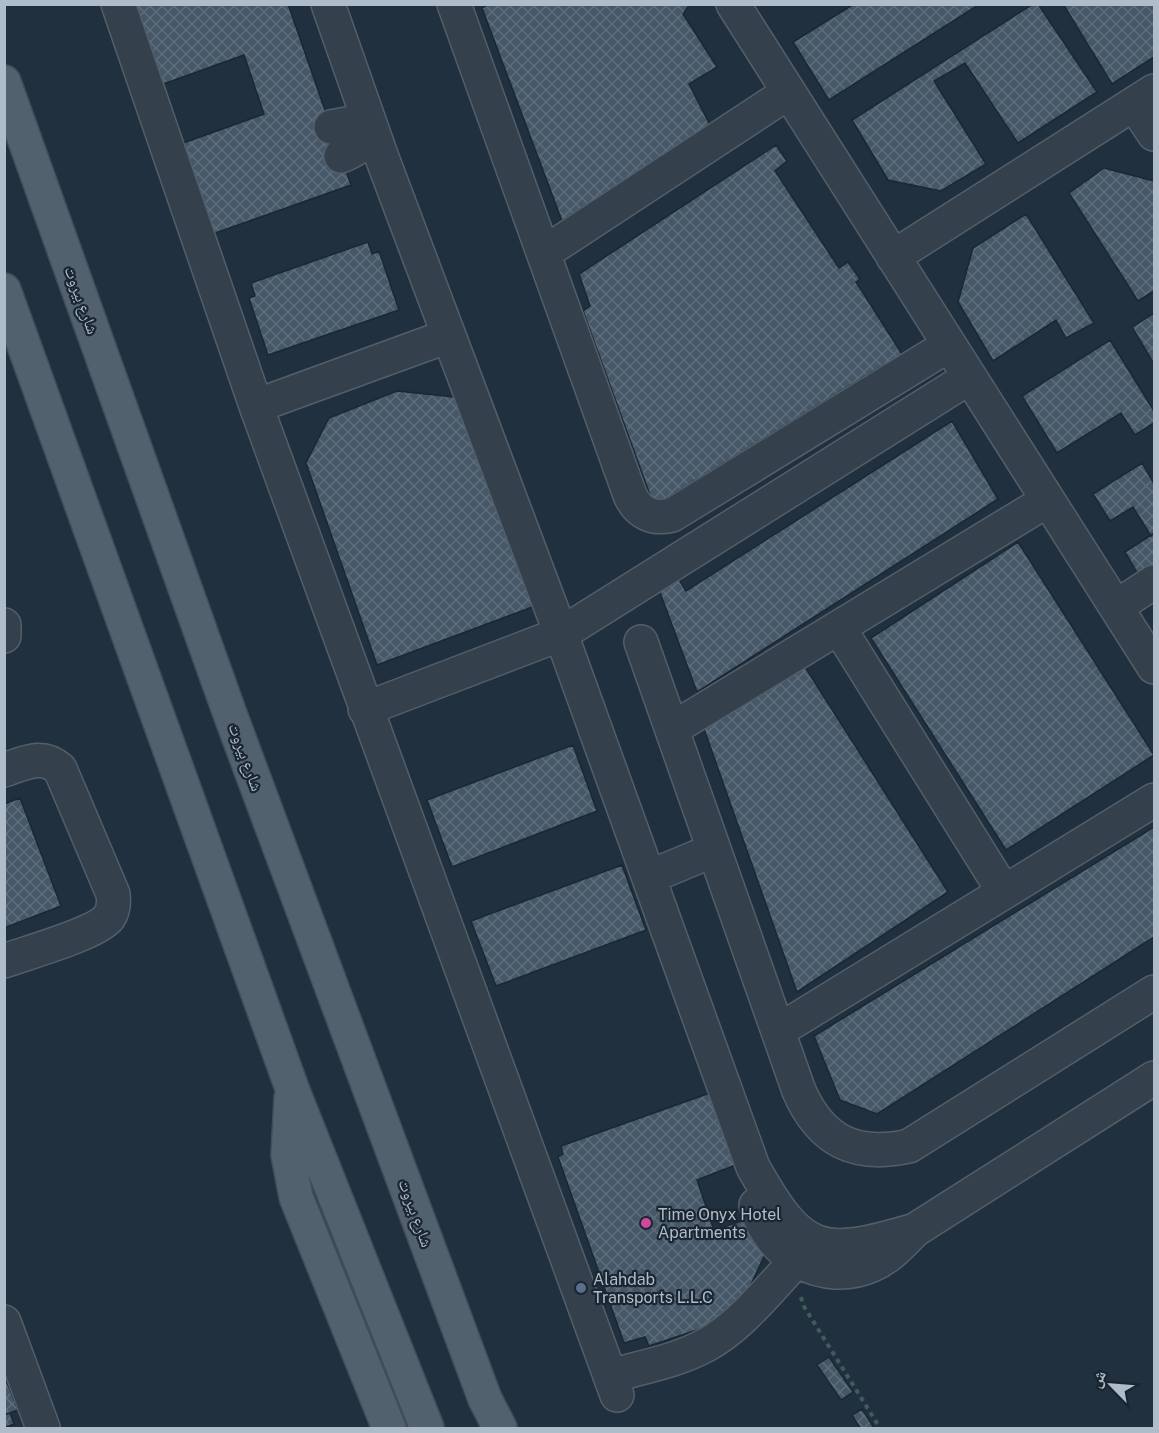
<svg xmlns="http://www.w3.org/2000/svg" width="1159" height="1433" font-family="'Public Sans','Noto Naskh Arabic',sans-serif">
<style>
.building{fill:url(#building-cross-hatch);stroke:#1b2834;stroke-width:1.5}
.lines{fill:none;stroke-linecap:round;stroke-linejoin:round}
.minor-casing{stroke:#525f6b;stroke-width:36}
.major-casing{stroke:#404d59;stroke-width:36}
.path{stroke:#405b5b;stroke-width:4;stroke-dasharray:4.5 4.5;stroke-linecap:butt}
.minor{stroke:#34414d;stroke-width:33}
.major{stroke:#52616e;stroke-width:33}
.hotel-dot{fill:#d1479c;stroke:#1a2632;stroke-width:2}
.service-dot{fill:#5c6f8a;stroke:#1a2632;stroke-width:2}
.labels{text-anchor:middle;stroke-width:4.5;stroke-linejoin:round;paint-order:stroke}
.street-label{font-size:16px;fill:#afbcc9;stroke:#1a2632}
.poi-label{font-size:16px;fill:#afbcc9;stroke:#1a2632;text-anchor:start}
</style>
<defs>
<pattern id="building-cross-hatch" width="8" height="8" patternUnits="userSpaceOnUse" patternTransform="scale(1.5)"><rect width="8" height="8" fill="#465767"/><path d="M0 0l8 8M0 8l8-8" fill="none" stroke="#5e6d7b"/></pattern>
</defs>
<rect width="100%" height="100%" fill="#20303e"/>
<path class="building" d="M126,4H288L351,185L207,236L175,146L264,114L244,55L155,87Z
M489,4H690L683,14L717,67L689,84L711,127L562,221L482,8Z
M854,4H980L829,100L793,42Z
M1033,4H1038L1097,92L1018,143L965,63L934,81L986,164L941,191L888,180L852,120Z
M1063,4H1154V57L1112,84Z
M776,145L787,161L775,171L839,268L848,262L860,279L856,282L909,365L893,375L885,364L654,506L583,311L590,306L579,274Z
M1104,168L1154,181V291L1138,301L1069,193Z
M1026,214L1094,323L1066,338L1056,320L993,361L958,302L973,248Z
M368,242L372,254L379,251L399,310L268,355L249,298L255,296L251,283Z
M1154,313V364L1132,327Z
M1110,340L1154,411V423L1135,435L1121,413L1057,453L1022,396Z
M397,391L464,398L535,606L377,665L306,463L329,418Z
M952,421L998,499L697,692L659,590L678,578L686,591Z
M1142,463L1154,484V533L1151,536L1133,507L1110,521L1093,494Z
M1154,533V576L1143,583L1125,552Z
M1018,542L1154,755L1006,850L871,638Z
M805,667L948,892L797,992L704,729Z
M573,745L597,811L452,867L427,800Z
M20,798L61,906L4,928V804Z
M1154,827V937L877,1114L840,1100L814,1036Z
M622,865L646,930L496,986L471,921Z
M710,1093L738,1164L697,1180L714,1230L757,1216L767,1250L736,1317L649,1346L645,1337L624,1343L558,1157L563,1154L561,1146Z
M829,1357L853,1392L841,1400L817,1365Z
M4,1375L18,1410L4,1415Z
M862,1409L874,1428H860L852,1415Z
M10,1413L14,1424L4,1428V1415Z"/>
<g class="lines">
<defs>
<path id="minor" d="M118,4L256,406L617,1395
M328,4L381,155L561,634L753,1167C802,1255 821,1258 915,1230
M454,4L630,495C638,513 653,520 672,515L949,345
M733,4L1154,667
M1134,104L1154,134
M331,127L368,120
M341,156C354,152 362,143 375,138
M544,253L789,92
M893,257L1154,91
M256,406L448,336
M1116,607L1154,582
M4,625V636
M839,628L1004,892
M641,642L799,1091C821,1141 855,1158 909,1146L1154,992
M365,709L561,634L970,377
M672,729L1048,500
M4,770C25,763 42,753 60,769L113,894C114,902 114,910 109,917C98,933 26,953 4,961
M649,877L714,850
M778,1031L1154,800
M756,1205C768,1255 823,1287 872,1265C889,1258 902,1243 915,1230L1154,1078
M4,1322L43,1428
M610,1376C642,1367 677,1361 706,1345C741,1326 769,1289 796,1261"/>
<path id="major" d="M4,82L230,714L485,1399L500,1428
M4,290L293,1091L427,1428
M291,1098L288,1155L296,1197L389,1428"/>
</defs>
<use href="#minor" class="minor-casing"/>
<use href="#major" class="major-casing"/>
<path class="path" d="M801,1297L803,1305L880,1428"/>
<use href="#minor" class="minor"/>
<use href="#major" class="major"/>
</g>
<circle class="hotel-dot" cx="646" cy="1223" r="6"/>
<circle class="service-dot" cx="581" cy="1288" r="6"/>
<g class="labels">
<g class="street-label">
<text transform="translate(82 300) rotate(70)" y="6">شارع بيروت</text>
<text transform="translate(246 757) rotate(70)" y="6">شارع بيروت</text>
<text transform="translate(416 1213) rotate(70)" y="6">شارع بيروت</text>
</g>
<g class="poi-label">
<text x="658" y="1220">Time Onyx Hotel<tspan x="658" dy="18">Apartments</tspan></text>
<text x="593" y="1285">Alahdab<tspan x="593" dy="18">Transports L.L.C</tspan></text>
</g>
</g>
<rect width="1159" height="1433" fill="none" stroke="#afbcc9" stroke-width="12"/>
<g transform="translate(1111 1385) rotate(295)" stroke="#1a2632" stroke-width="4.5" paint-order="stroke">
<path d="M0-4.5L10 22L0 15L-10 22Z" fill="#afbcc9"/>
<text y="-9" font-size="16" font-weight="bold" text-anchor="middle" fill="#afbcc9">ش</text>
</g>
</svg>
